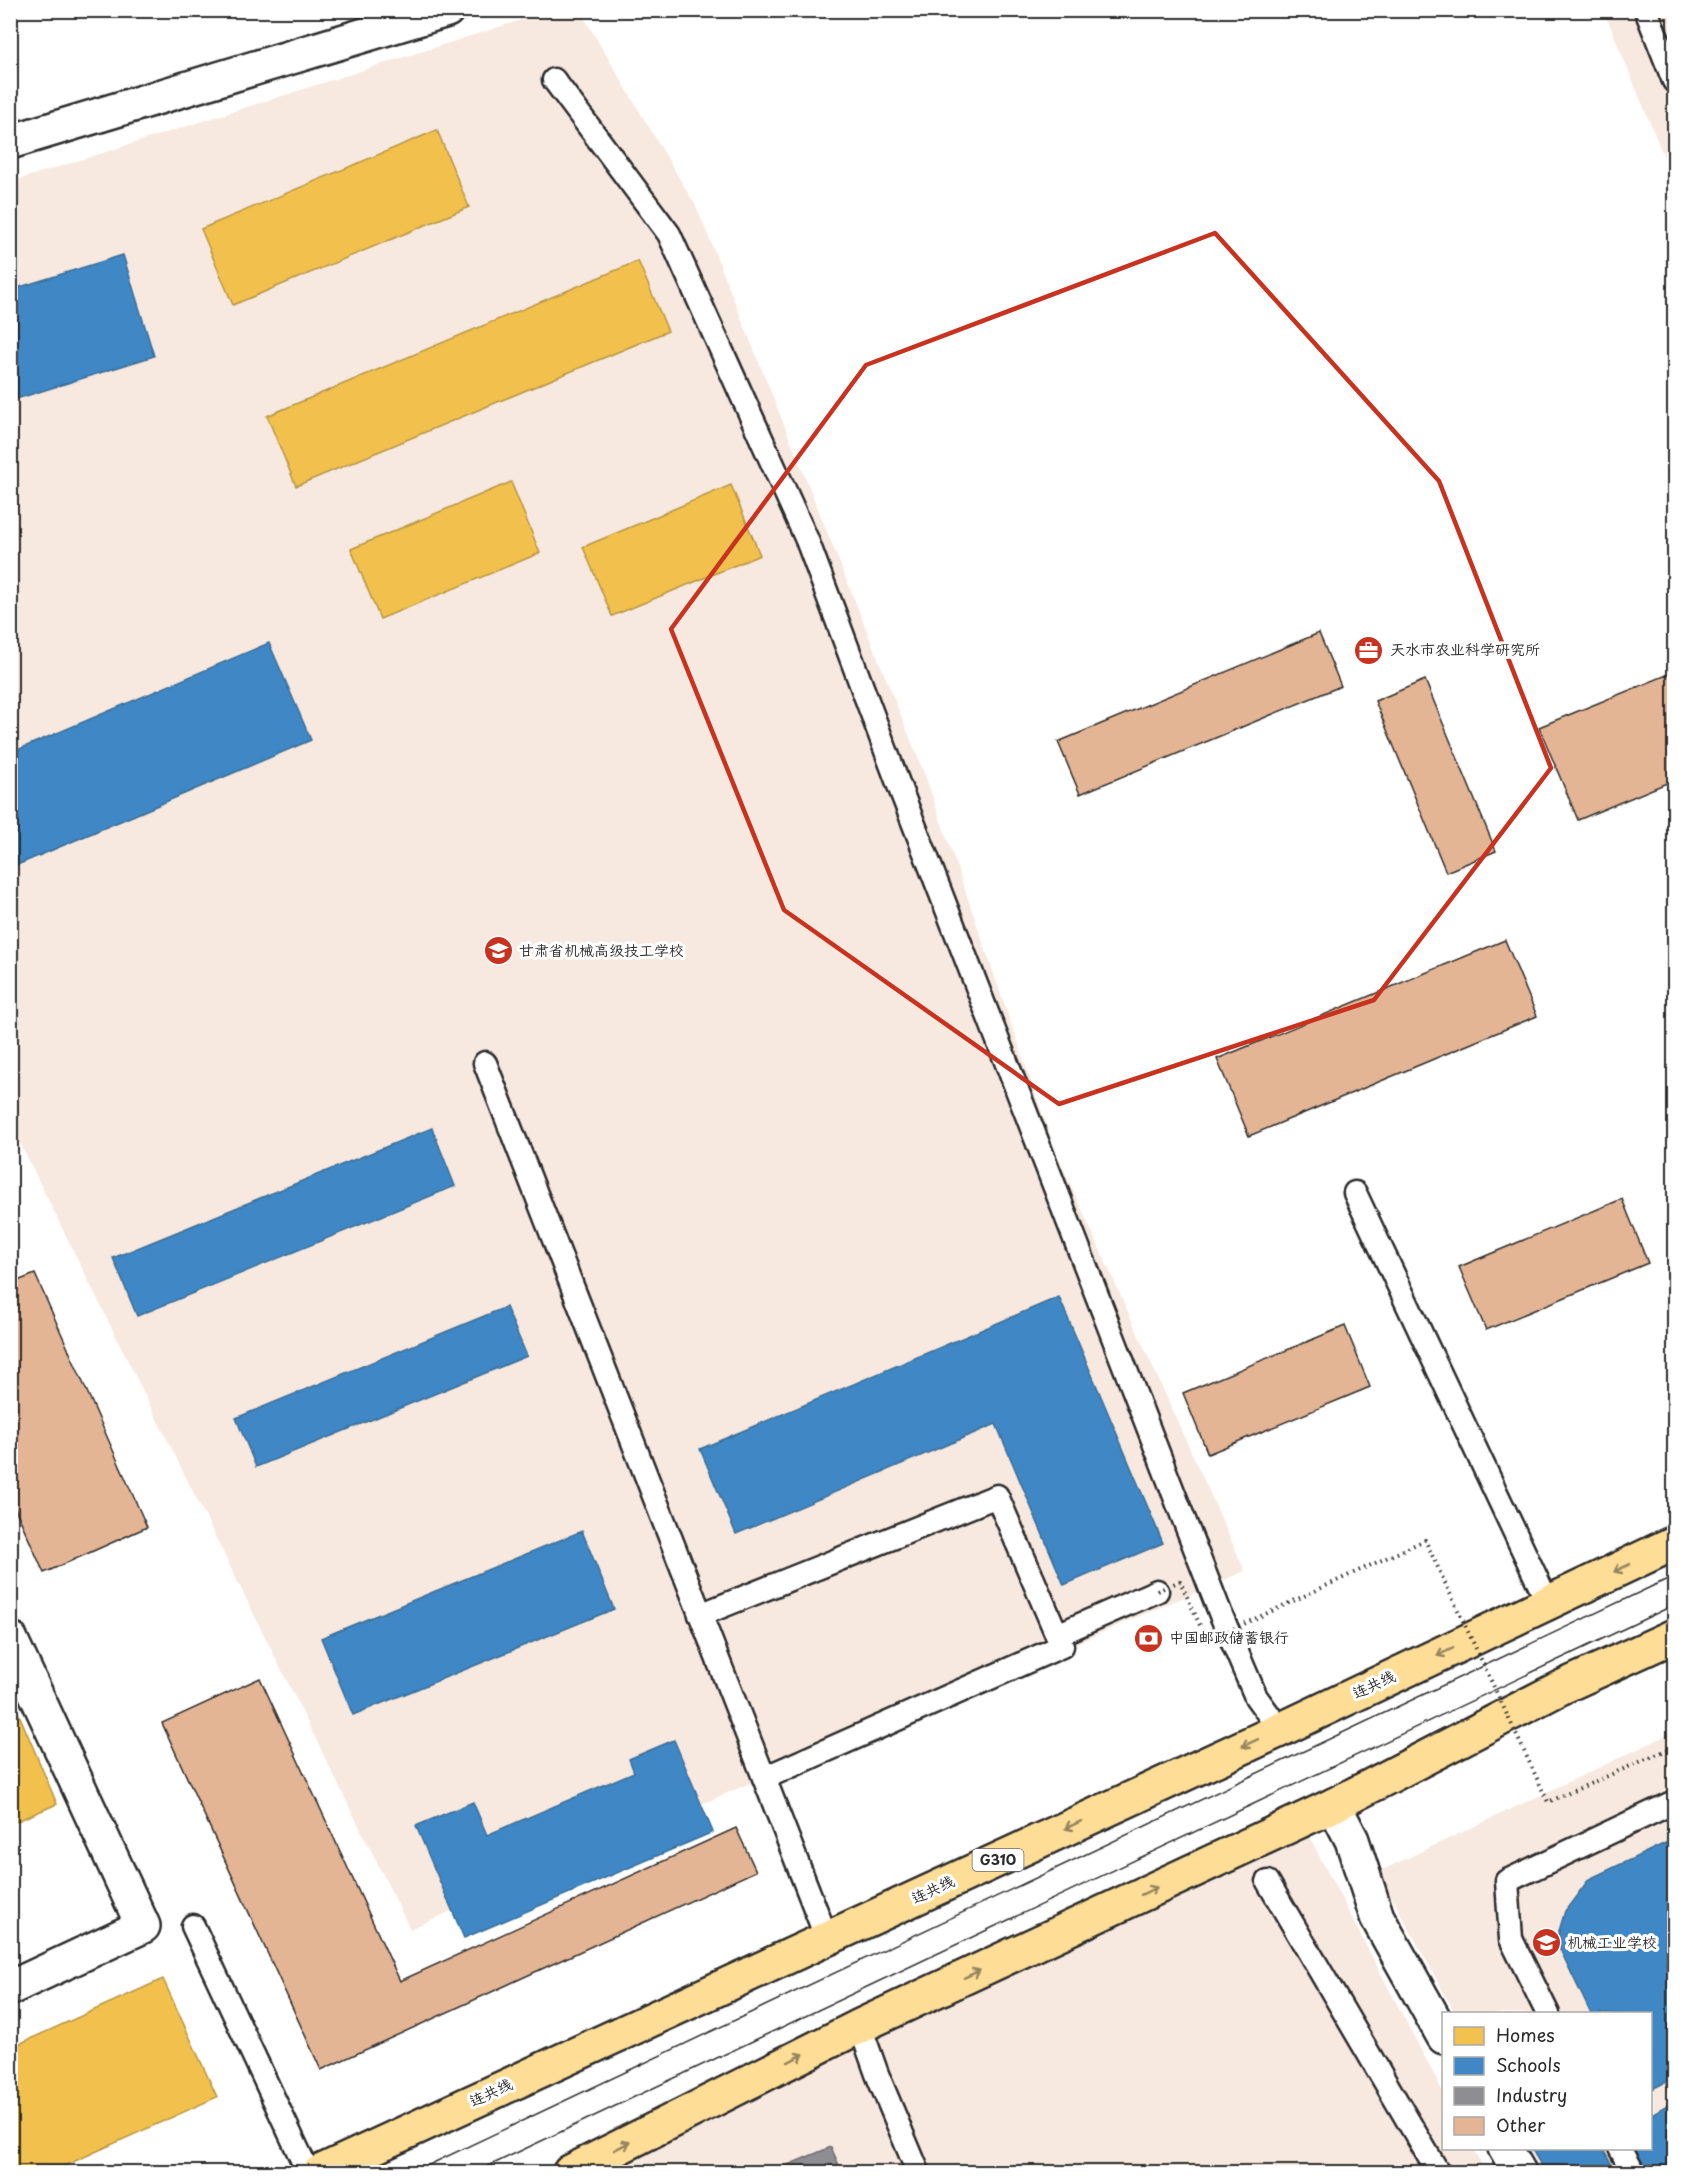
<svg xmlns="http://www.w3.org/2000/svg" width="1685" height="2183" font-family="'Playpen Sans','LXGW WenKai TC',sans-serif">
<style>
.built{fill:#f7e9df}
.homes{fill:#f2c14e;stroke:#b69444;stroke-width:1.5}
.schools{fill:#3f88c5;stroke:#396c97;stroke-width:1.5}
.industry{fill:#8d8d92;stroke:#707073;stroke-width:1.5}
.building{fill:#e3b594;stroke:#2b2b2b;stroke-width:1.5}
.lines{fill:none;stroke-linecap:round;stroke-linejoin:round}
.service-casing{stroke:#2b2b2b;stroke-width:27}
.minor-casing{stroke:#2b2b2b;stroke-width:38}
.trunk-casing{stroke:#2b2b2b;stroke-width:38}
.path{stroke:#2b2b2b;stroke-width:4;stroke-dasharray:1.5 4.5;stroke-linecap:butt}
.service{stroke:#fff;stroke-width:22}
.minor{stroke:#fff;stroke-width:33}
.trunk{stroke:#fedd96;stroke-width:33}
.tram{stroke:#2b2b2b;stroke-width:1.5}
.path-bridge{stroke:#2b2b2b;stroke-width:4;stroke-dasharray:1.5 4.5;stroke-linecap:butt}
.oneway{stroke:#948460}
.marked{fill:none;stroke:#c8321e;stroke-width:4.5;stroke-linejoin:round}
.labels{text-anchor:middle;stroke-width:6;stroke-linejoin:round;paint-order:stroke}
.shield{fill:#fff;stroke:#6b6b6b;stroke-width:1.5}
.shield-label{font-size:14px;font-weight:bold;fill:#2b2b2b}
.poi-label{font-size:15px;fill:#2b2b2b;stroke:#fff;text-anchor:start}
.street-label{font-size:15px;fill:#2b2b2b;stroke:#fff}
</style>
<rect width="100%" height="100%" fill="#fff"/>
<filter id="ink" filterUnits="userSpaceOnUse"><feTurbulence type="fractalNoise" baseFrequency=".0167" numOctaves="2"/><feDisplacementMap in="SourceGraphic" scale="12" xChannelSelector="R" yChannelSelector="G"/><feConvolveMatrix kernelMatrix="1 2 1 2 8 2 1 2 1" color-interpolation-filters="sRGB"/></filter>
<g filter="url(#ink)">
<path class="built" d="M549,11H580L697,208L926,778L1055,1150L1245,1571L410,1929L11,1125V182Z
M1604,11H1674V181Z
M1674,1732V2172H1542L1528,2149L1650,2148V2014L1455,2013L1378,1872Z
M1305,1829L1443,2092L1444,2148L1473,2149L1486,2172H601Z"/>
<path class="homes" d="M437,130L469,207L233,305L201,229Z
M638,261L668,331L296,486L267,416Z
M511,482L540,553L380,619L351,549Z
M731,485L760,555L612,616L583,547Z
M10,1693L57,1804L10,1824Z
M163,1979L217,2097L51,2172H10V2048Z"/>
<path class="schools" d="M123,255L154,356L10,401V290Z
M269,643L311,740L10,868V753Z
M432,1128L455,1186L137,1316L113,1258Z
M1059,1297L1163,1543L1064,1585L996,1424L736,1534L700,1449Z
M506,1307L527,1356L256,1467L236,1418Z
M582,1531L614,1609L353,1715L321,1638Z
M674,1740L713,1832L464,1938L416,1826L473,1802L487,1835L634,1772L629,1759Z
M1674,1839V1959L1666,1963L1674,1982V2078L1650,2090V2014H1591L1556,1941L1565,1911L1589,1879Z
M1674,2101V2172H1645L1631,2148H1650V2115Z
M1531,2148H1602L1616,2172H1545Z"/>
<path class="industry" d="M831,2147L842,2172H771Z"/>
<path class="building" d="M1319,633L1341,686L1080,794L1058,742Z
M1674,672V780L1578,820L1539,727Z
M1425,680L1496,851L1446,872L1375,701Z
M1505,940L1537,1016L1249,1136L1217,1059Z
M1622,1199L1648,1263L1486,1330L1459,1267Z
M35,1274L147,1527L44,1573L10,1497V1284Z
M1345,1326L1370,1387L1208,1454L1183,1393Z
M260,1678L400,1981L736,1828L756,1871L321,2070L162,1723Z"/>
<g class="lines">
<defs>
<path id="service" d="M1646,10L1674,81
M554,80L669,234L807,540L901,791L1221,1615L1256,1697L1280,1730
M485,1063L827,1939
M1355,1193L1548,1603
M700,1615L997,1496L1057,1635
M764,1778L1062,1646L1057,1635L1157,1591
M1268,1882L1438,2172
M193,1926L308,2172
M1548,2014L1511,1939L1507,1881L1674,1802
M860,2026L877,2074L918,2172
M1620,2148L1633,2172"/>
<path id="minor" d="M10,142L447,10
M10,1638L143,1926L10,1988
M1334,1805L1352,1840L1377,1917L1444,2037
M1505,2148L1519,2172"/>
<path id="trunk" d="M320,2172L1280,1730L1674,1543
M570,2172L860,2026L1334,1805L1560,1688L1674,1636"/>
</defs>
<use href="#service" class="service-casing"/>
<use href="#minor" class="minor-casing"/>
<use href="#trunk" class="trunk-casing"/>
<path class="path" d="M1667,1750L1674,1746"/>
<use href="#service" class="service"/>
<use href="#minor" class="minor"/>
<use href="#trunk" class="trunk"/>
<path class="tram" d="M414,2172L1674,1576
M476,2172L1674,1605"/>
<path class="path-bridge" d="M1157,1591L1180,1581L1207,1641L1425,1540L1548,1802L1667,1750"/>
</g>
<defs><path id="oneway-shaft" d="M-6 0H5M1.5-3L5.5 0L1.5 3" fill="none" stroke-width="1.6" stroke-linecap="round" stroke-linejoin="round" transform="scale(1.5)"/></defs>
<g class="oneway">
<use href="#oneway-shaft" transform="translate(1622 1568) rotate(155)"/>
<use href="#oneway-shaft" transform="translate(1445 1652) rotate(155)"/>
<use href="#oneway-shaft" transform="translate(1250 1743) rotate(155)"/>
<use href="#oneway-shaft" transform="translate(1073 1825) rotate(155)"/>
<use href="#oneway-shaft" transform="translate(1149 1891) rotate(-25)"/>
<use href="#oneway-shaft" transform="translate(972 1974) rotate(-25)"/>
<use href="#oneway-shaft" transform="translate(796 2058) rotate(-27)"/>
<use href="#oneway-shaft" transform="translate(622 2146) rotate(-27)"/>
</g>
</g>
<path class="marked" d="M1215,233L1439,481L1551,768L1374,1000L1059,1104L784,910L671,629L866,365Z"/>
<defs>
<symbol id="office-disc" viewBox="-11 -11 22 22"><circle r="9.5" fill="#c8321e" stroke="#fff"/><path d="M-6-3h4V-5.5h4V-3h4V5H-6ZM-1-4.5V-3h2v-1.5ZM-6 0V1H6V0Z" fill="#fff"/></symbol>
<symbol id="university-disc" viewBox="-11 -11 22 22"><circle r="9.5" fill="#c8321e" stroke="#fff"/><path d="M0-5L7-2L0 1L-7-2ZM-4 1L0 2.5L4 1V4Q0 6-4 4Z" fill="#fff"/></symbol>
<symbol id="bank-disc" viewBox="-11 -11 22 22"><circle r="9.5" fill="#c8321e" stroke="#fff"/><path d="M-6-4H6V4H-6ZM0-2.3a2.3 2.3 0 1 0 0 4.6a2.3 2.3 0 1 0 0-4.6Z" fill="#fff"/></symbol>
</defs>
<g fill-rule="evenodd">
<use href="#office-disc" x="1352" y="634" width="33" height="33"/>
<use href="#university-disc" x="482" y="934" width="33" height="33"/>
<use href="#bank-disc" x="1132" y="1622" width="33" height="33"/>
<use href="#university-disc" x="1530" y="1926" width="33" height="33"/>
</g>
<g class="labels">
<rect class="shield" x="972.5" y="1849" width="51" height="22" rx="4.5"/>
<g class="shield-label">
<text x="998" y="1865">G310</text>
</g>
<g class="poi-label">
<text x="1390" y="655">天水市农业科学研究所</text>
<text x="519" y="956">甘肃省机械高级技工学校</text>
<text x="1169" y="1643">中国邮政储蓄银行</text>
<text x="1567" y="1948">机械工业学校</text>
</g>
<g class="street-label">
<text transform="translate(1374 1685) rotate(-25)" y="5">连共线</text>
<text transform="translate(933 1890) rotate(-25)" y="5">连共线</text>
<text transform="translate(491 2093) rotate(-25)" y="5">连共线</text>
</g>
</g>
<rect width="1685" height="2183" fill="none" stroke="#fff" stroke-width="36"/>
<rect x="18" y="18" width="1649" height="2147" fill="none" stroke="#2b2b2b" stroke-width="2" filter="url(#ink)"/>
<rect x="1442" y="2012" width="210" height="138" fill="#ffffff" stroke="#aaaaaa" stroke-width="1.5"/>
<rect x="1454" y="2027" width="30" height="18" fill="#f2c14e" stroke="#aaaaaa" stroke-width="1.5"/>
<text x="1496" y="2042" font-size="18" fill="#2b2b2b">Homes</text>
<rect x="1454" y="2057" width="30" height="18" fill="#3f88c5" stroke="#aaaaaa" stroke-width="1.5"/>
<text x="1496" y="2072" font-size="18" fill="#2b2b2b">Schools</text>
<rect x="1454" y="2087" width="30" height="18" fill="#8d8d92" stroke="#aaaaaa" stroke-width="1.5"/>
<text x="1496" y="2102" font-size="18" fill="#2b2b2b">Industry</text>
<rect x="1454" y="2117" width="30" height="18" fill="#e3b594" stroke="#aaaaaa" stroke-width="1.5"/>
<text x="1496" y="2132" font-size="18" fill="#2b2b2b">Other</text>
</svg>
